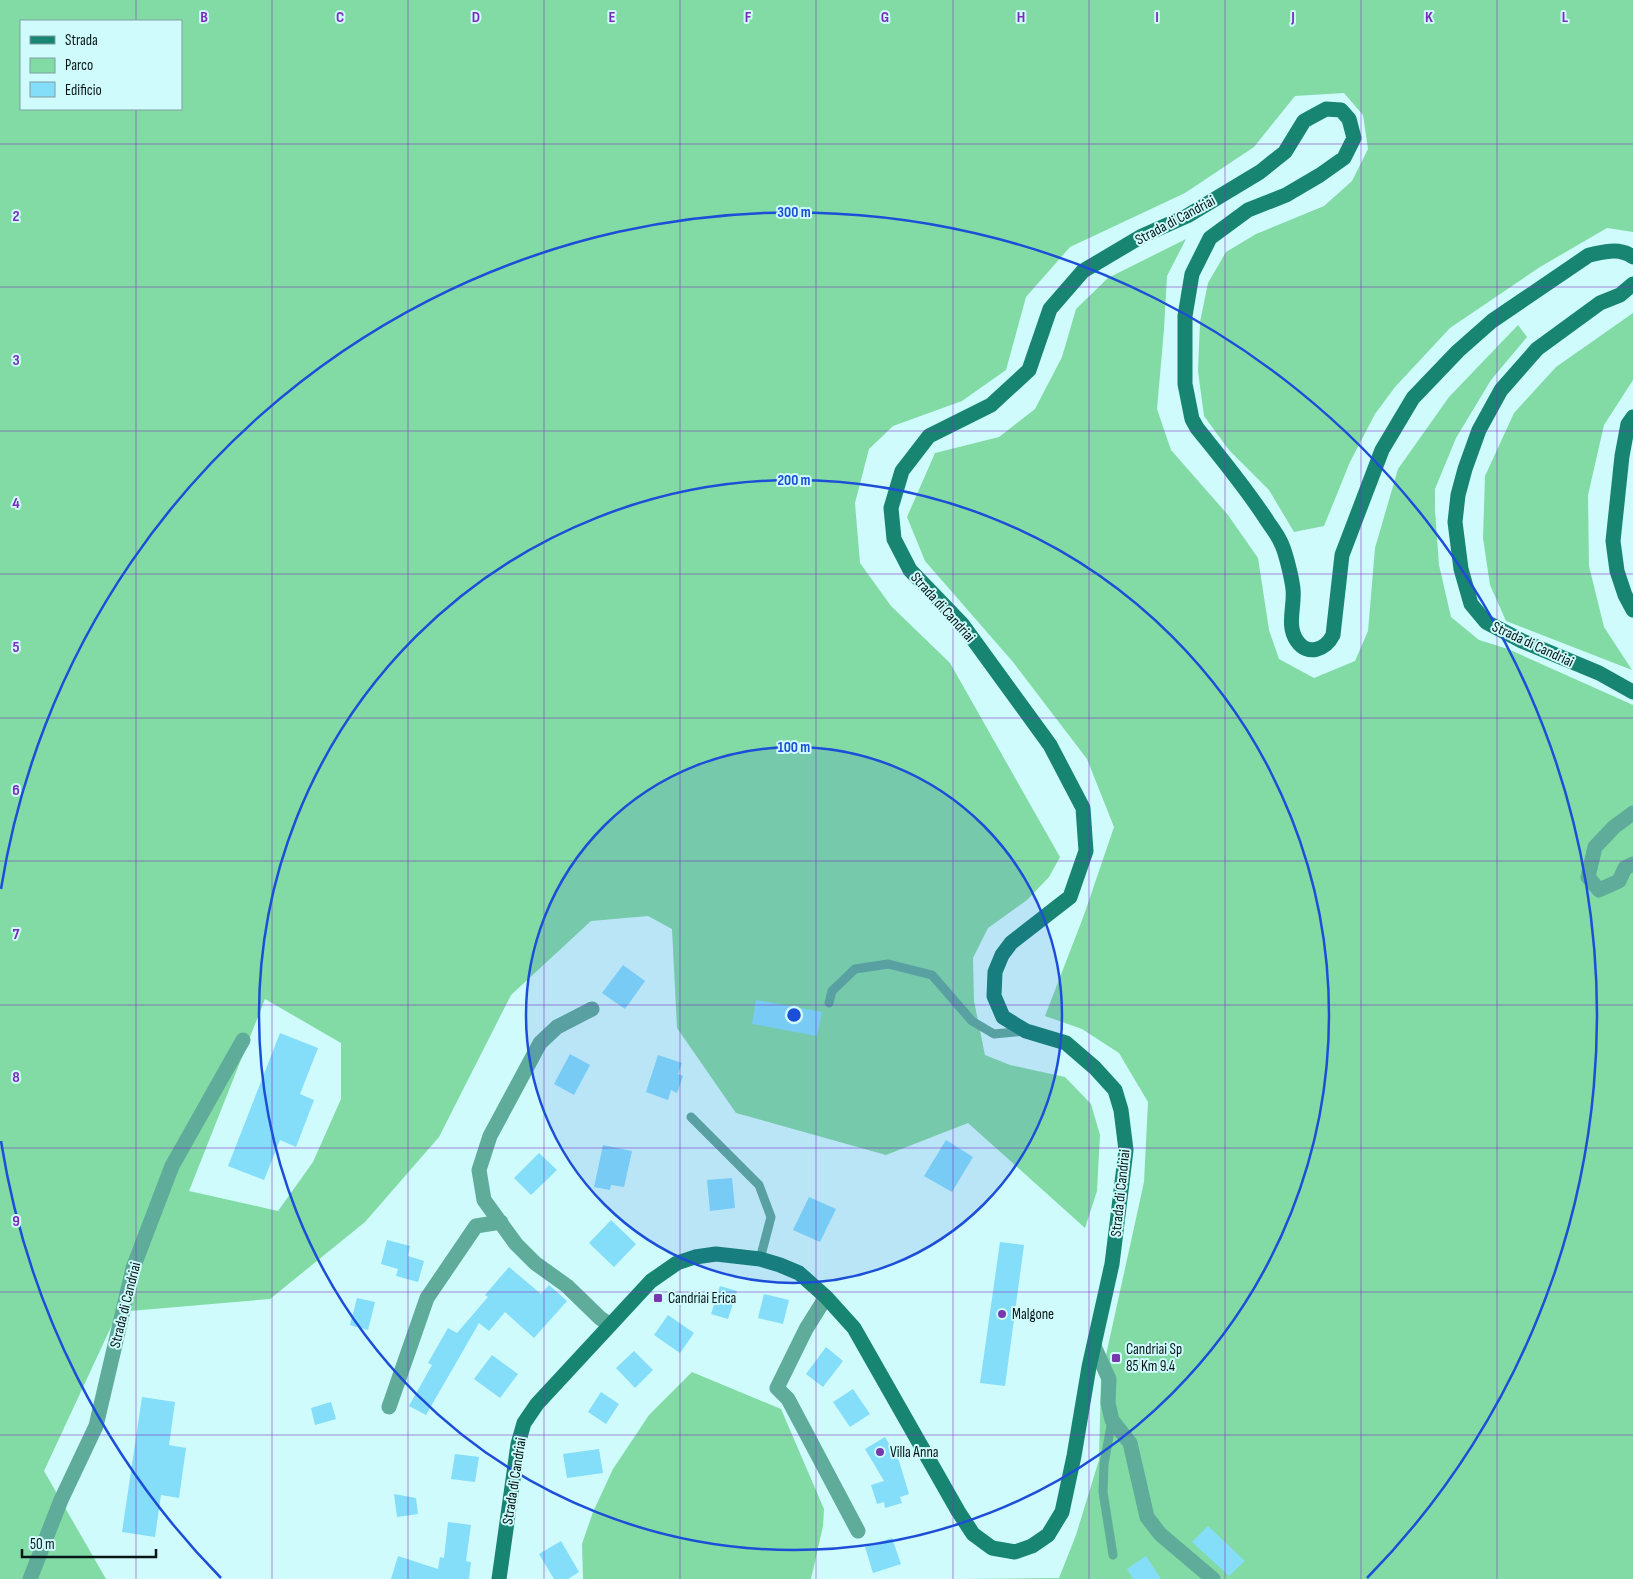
<svg xmlns="http://www.w3.org/2000/svg" width="1633" height="1579" font-family="'Sofia Sans Condensed',sans-serif">
<style>
.green{fill:#82dba5;fill-rule:evenodd}
.building{fill:#84ddf9}
.lines{fill:none;stroke-linecap:round;stroke-linejoin:round}
.lane{stroke:#60ac9b;stroke-width:9}
.street{stroke:#60ac9b;stroke-width:15}
.secondary{stroke:#178572;stroke-width:15}
.grid{fill:none;stroke:#7b2cbf;stroke-width:1;stroke-opacity:0.55}
.ring{fill:none;stroke:#1d4ed8;stroke-width:2.5}
.poi-dot{fill:#7838ad;stroke:#cffbfc;stroke-width:2}
.labels{text-anchor:middle;stroke-width:4;stroke-linejoin:round;paint-order:stroke}
.street-label{font-size:15px;fill:#071718;stroke:#cffbfc}
.poi-label{font-size:15px;fill:#071718;stroke:#cffbfc;text-anchor:start}
.grid-label{font-size:16px;text-anchor:middle;font-weight:bold;fill:#7b2cbf;stroke:#cffbfc;stroke-width:4;stroke-linejoin:round;paint-order:stroke}
.centre{fill:#1d4ed8;stroke:#cffbfc;stroke-width:2.5}
.ring-label{font-size:15px;text-anchor:middle;font-weight:bold;fill:#1d4ed8;stroke:#cffbfc;stroke-width:4;stroke-linejoin:round;paint-order:stroke}
</style>
<rect width="100%" height="100%" fill="#cffbfc"/>
<path class="green" d="M0,0H1633V232L1607,228L1540,267L1450,328L1395,387L1375,414L1350,462L1324,526L1294,532L1269,490L1229,450L1204,416L1198,371L1200,322L1208,283L1226,252L1256,234L1324,206L1352,181L1368,149L1363,115L1344,93L1295,96L1254,147L1185,193L1070,247L1026,297L1006,370L962,401L893,426L869,449L855,503L860,563L891,606L950,663L1060,857L1049,877L1027,900L988,928L973,958L974,1001L985,1055L1010,1065L1065,1077L1091,1104L1100,1135L1097,1191L1085,1228L968,1123L886,1155L736,1113L677,1028L672,929L648,916L591,921L511,995L439,1137L365,1222L270,1299L118,1312L44,1471L106,1579H0ZM21,21H181V109H21ZM265,999L341,1043V1099L313,1162L278,1211L189,1191Z
M1186,239L1167,276L1164,329L1157,409L1171,450L1228,515L1258,558L1269,630L1279,659L1314,678L1355,661L1368,631L1375,548L1398,469L1449,397L1518,325L1527,337L1491,380L1456,438L1435,489V510L1439,565L1451,617L1479,640L1508,649L1633,705V1579H963L1059,1578L1076,1535L1099,1460L1101,1378L1144,1182L1148,1102L1119,1053L1082,1029L1045,1016L1084,915L1114,827L1087,759L1013,662L925,561L907,517L935,453L999,437L1035,409L1062,357L1076,309L1108,278Z
M1633,313V380L1604,425L1588,495L1589,566L1604,627L1632,670L1506,621L1490,585L1483,538L1485,476L1514,413L1556,367Z
M692,1372L781,1409L824,1509L823,1526L811,1579H583L582,1544L593,1512L613,1469L649,1415Z"/>
<path class="building" d="M623,965L645,981L625,1009L602,993Z
M756,1000L822,1012L817,1036L752,1024Z
M280,1033L318,1048L300,1094L314,1100L296,1147L280,1140L264,1180L228,1166Z
M570,1054L590,1065L574,1095L554,1084Z
M658,1055L682,1063L678,1074L683,1076L677,1093L671,1090L668,1100L646,1092Z
M946,1140L973,1157L952,1192L924,1176Z
M603,1145L632,1151L624,1187L611,1185L610,1190L594,1187Z
M539,1153L557,1170L531,1195L514,1178Z
M732,1178L735,1208L710,1211L707,1180Z
M809,1197L836,1209L820,1242L793,1230Z
M611,1220L636,1244L614,1267L589,1243Z
M387,1240L410,1246L408,1256L424,1261L418,1282L396,1276L398,1269L381,1264Z
M1000,1242L1024,1245L1005,1386L980,1383Z
M509,1267L541,1294L549,1285L567,1301L534,1338L505,1312L489,1331L479,1323L426,1415L409,1406L432,1365L428,1363L448,1328L457,1333L488,1297L485,1295Z
M720,1286L737,1291L728,1319L711,1314Z
M764,1294L789,1300L783,1324L758,1318Z
M357,1298L375,1302L368,1330L350,1325Z
M668,1315L694,1333L680,1353L654,1335Z
M826,1347L843,1361L823,1387L806,1374Z
M634,1351L653,1370L635,1388L616,1368Z
M492,1355L518,1374L500,1398L474,1379Z
M853,1389L870,1414L850,1427L833,1402Z
M601,1392L619,1404L606,1424L588,1412Z
M142,1397L175,1402L169,1445L186,1448L179,1498L161,1495L155,1537L122,1532Z
M331,1402L336,1419L315,1425L311,1408Z
M885,1437L899,1461L909,1494L900,1497L902,1503L885,1508L884,1502L877,1504L871,1485L884,1481L865,1449Z
M599,1449L603,1473L567,1478L563,1454Z
M455,1454L479,1457L475,1482L451,1479Z
M394,1494L416,1498L418,1514L397,1517Z
M448,1522L471,1525L466,1561L471,1562L469,1579H391L398,1556L438,1569L440,1557L444,1558Z
M1208,1526L1245,1561L1229,1576L1192,1542Z
M892,1538L901,1564L873,1573L865,1547Z
M561,1541L579,1572L568,1579H554L539,1554Z
M1146,1556L1161,1579H1133L1127,1569Z"/>
<g class="lines">
<path class="lane" d="M829,1003L832,991L855,969L888,964L932,975L972,1021L994,1034L1025,1031
M691,1117L759,1185L771,1217L760,1259
M1112,1420L1104,1464L1103,1492L1113,1555"/>
<path class="street" d="M1633,813L1614,827L1595,847L1588,877L1599,890L1619,881L1625,868L1633,864
M592,1009L557,1027L540,1043L490,1136L479,1170L484,1200L516,1244L535,1263L567,1286L600,1318L610,1325
M826,1297L806,1329L777,1388L788,1399L858,1531
M1094,1346L1109,1379L1108,1403L1112,1420L1130,1443L1147,1517L1160,1534L1213,1579
M389,1407L427,1298L476,1226L501,1222
M30,1579L61,1500L96,1426L133,1268L172,1166L243,1040"/>
<path class="secondary" d="M1633,284L1620,295L1600,303L1537,349L1501,390L1479,430L1465,469L1458,495L1455,522L1461,569L1471,604L1486,622L1522,641L1599,673L1633,692
M1633,417L1628,424L1622,456L1613,541L1617,571L1625,595L1633,610
M499,1579L518,1444L524,1423L537,1404L651,1281L677,1263L695,1257L716,1254L760,1259L780,1265L799,1273L826,1297L854,1328L958,1511L973,1534L992,1548L1015,1552L1032,1546L1048,1535L1062,1512L1074,1456L1089,1367L1112,1264L1126,1150L1121,1110L1115,1090L1095,1068L1066,1043L1026,1031L1003,1017L994,996L995,972L1002,955L1011,943L1070,897L1086,851L1083,808L1050,745L962,624L910,570L894,539L891,508L902,471L929,436L991,405L1029,370L1050,309L1083,271L1142,236L1187,216L1260,172L1285,152L1304,121L1326,109L1341,110L1349,119L1354,138L1344,158L1320,175L1286,195L1248,210L1210,238L1192,274L1185,316V384L1192,419L1197,428C1221,458 1247,489 1268,522C1273,529 1279,537 1282,545C1286,554 1292,579 1293,589C1295,606 1286,626 1297,641C1308,657 1326,649 1333,635L1342,555L1382,450L1413,398L1458,351L1492,321L1589,255C1604,252 1619,247 1633,257"/>
</g>
<path class="grid" d="M136,0V21M272,0V1579M408,0V1579M544,0V1579M680,0V1579M816,0V1579M953,0V1579M1089,0V1579M1225,0V1579M1361,0V1579M1497,0V1579M136,109V1579M0,144H1633M0,287H1633M0,431H1633M0,574H1633M0,718H1633M0,861H1633M0,1005H1633M0,1148H1633M0,1292H1633M0,1435H1633"/>
<circle cx="794" cy="1015" r="268" fill="#1d4ed8" fill-opacity=".12"/>
<g class="ring">
<circle cx="794" cy="1015" r="268"/>
<circle cx="794" cy="1015" r="535"/>
<path d="M221 1578A803 803 0 0 1 1 1141M1 889A803 803 0 1 1 1367 1578"/>
</g>
<g class="poi-dot">
<rect x="653" y="1293" width="10" height="10" rx="2.5"/>
<circle cx="1002" cy="1314" r="5"/>
<rect x="1111" y="1353" width="10" height="10" rx="2.5"/>
<circle cx="880" cy="1452" r="5"/>
</g>
<g class="labels">
<g class="street-label">
<text transform="translate(1175 220) rotate(-28)" y="5">Strada di Candriai</text>
<text transform="translate(943 607) rotate(48)" y="5">Strada di Candriai</text>
<text transform="translate(1533 644) rotate(25)" y="5">Strada di Candriai</text>
<text transform="translate(1120 1193) rotate(-84)" y="5">Strada di Candriai</text>
<text transform="translate(125 1305) rotate(-76)" y="5">Strada di Candriai</text>
<text transform="translate(514 1481) rotate(-81)" y="5">Strada di Candriai</text>
</g>
<g class="poi-label">
<text x="668" y="1303">Candriai Erica</text>
<text x="1012" y="1319">Malgone</text>
<text x="1126" y="1354">Candriai Sp<tspan x="1126" dy="17">85 Km 9.4</tspan></text>
<text x="890" y="1457">Villa Anna</text>
</g>
</g>
<g class="grid-label">
<text x="204" y="22">B</text>
<text x="340" y="22">C</text>
<text x="476" y="22">D</text>
<text x="612" y="22">E</text>
<text x="748" y="22">F</text>
<text x="885" y="22">G</text>
<text x="1021" y="22">H</text>
<text x="1157" y="22">I</text>
<text x="1293" y="22">J</text>
<text x="1429" y="22">K</text>
<text x="1565" y="22">L</text>
<text x="16" y="221">2</text>
<text x="16" y="365">3</text>
<text x="16" y="508">4</text>
<text x="16" y="652">5</text>
<text x="16" y="795">6</text>
<text x="16" y="939">7</text>
<text x="16" y="1082">8</text>
<text x="16" y="1226">9</text>
</g>
<circle cx="794" cy="1015" r="8" class="centre"/>
<g class="ring-label">
<text x="794" y="217">300 m</text>
<text x="794" y="485">200 m</text>
<text x="794" y="752">100 m</text>
</g>
<rect x="20" y="20" width="162" height="90" fill="#cffbfc" stroke="#7fa0a1"/>
<rect x="30" y="36" width="25" height="8" fill="#178572" stroke="#7fa0a1"/>
<text x="65" y="45" font-size="15" fill="#071718">Strada</text>
<rect x="30" y="58" width="25" height="15" fill="#82dba5" stroke="#7fa0a1"/>
<text x="65" y="70" font-size="15" fill="#071718">Parco</text>
<rect x="30" y="82" width="25" height="15" fill="#84ddf9" stroke="#7fa0a1"/>
<text x="65" y="95" font-size="15" fill="#071718">Edificio</text>
<path d="M22 1549v8h134v-8" fill="none" stroke="#071718" stroke-width="2.5"/>
<text x="30" y="1549" font-size="15" fill="#071718" stroke="#cffbfc" stroke-width="4" paint-order="stroke">50 m</text>
</svg>
